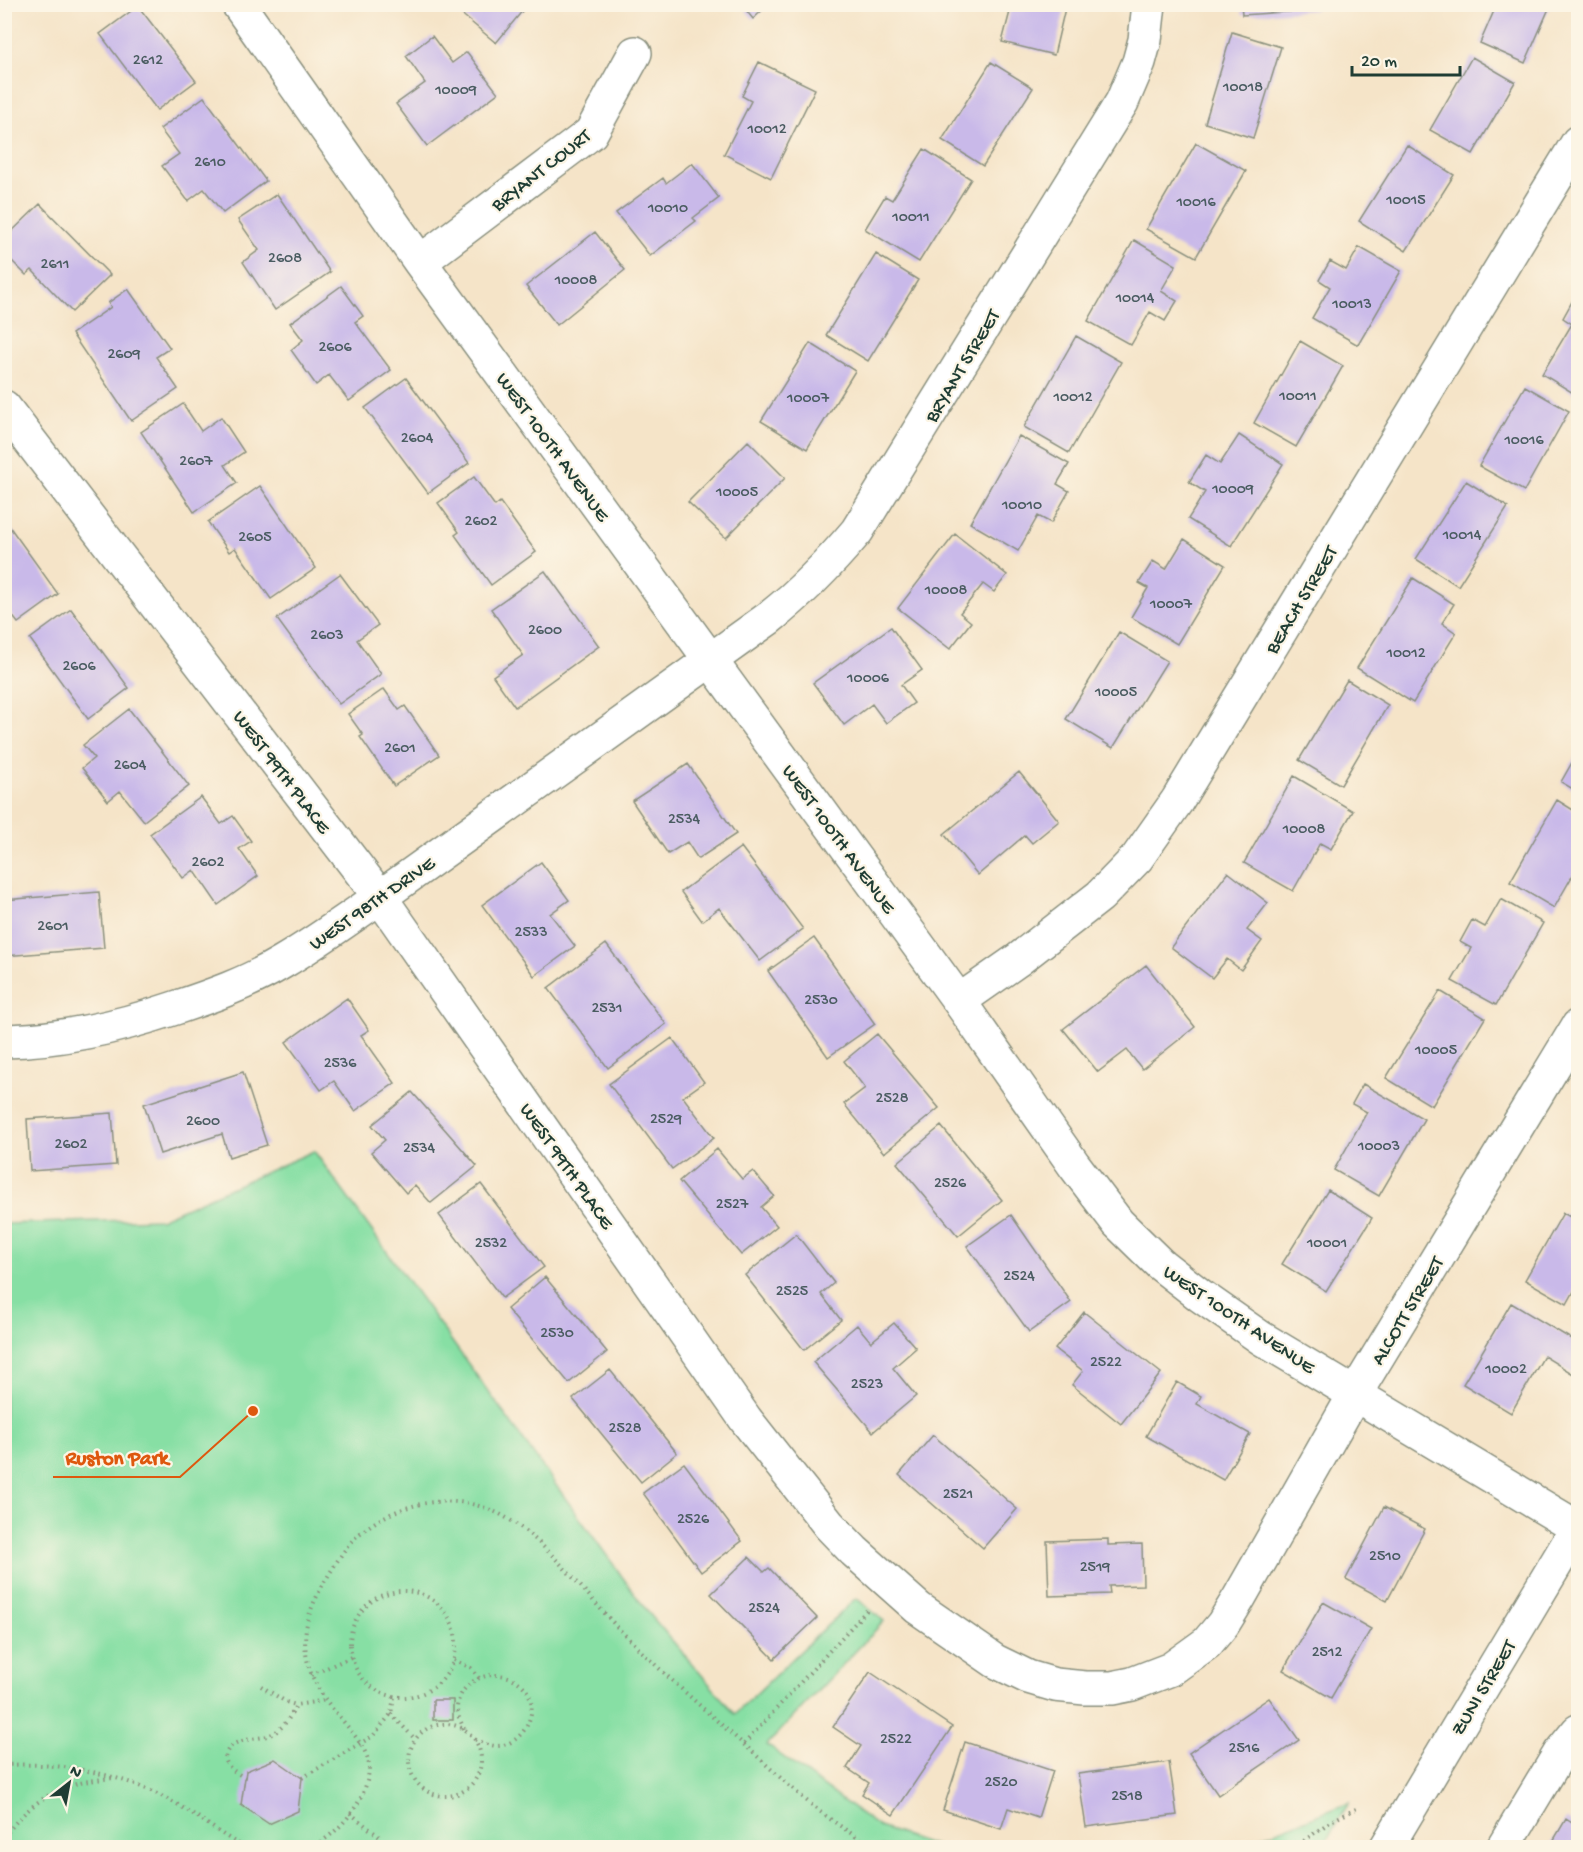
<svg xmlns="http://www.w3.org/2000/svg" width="1583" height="1852" font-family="'Gochi Hand',sans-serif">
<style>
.green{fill:#87dfa4;stroke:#538e6c;stroke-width:1.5}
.building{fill:#c9b9e9}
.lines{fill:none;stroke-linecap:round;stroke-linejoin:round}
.minor-casing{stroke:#8a907e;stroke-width:36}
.path{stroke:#8a907e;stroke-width:4;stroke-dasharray:1.5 4.5;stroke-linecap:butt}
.minor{stroke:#fff;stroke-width:33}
.labels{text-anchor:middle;stroke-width:4.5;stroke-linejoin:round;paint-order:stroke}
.number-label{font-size:16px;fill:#4a5c61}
.street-label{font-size:20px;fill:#1f3d34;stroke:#fcf5e5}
.leader{fill:none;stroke:#de580e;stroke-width:2}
.callout-dot{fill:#de580e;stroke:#fcf5e5;stroke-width:2}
.callout-label{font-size:21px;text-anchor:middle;font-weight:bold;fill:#de580e;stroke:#fcf5e5;stroke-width:4.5;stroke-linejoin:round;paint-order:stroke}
</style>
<rect width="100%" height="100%" fill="#fcf5e5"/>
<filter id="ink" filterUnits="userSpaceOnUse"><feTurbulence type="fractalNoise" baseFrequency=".0167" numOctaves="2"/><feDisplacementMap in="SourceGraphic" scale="12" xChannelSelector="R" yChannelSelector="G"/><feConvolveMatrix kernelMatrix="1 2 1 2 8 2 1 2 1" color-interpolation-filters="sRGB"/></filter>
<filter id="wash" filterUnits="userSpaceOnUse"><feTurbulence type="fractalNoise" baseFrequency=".008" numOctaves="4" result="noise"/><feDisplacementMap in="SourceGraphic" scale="24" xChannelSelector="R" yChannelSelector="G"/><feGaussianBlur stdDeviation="1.35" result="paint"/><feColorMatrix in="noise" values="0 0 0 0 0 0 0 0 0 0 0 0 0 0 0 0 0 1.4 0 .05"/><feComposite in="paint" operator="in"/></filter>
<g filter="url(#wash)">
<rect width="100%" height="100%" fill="#f5e4c8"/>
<path class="green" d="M314,1151L647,1611L735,1714L856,1598L884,1621L767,1745L879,1827L939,1847H5L4,1224L160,1219Z
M1349,1803L1322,1847H1235Z"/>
<g id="blocks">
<path class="building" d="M465,4H528L496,43L459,12Z
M741,4H769L753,19Z
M1012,4H1066L1054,55L1002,42Z
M1241,4H1316V10L1242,15Z
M1497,4H1551L1525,63L1480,43Z
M138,6L196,81L157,110L100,34Z
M1232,32L1281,47L1253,138L1205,123Z
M432,36L452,63L467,52L498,93L427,146L396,104L425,83L406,56Z
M1472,57L1515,82L1473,154L1430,130Z
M759,62L815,89L771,178L724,154L751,101L742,96Z
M991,62L1033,88L983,166L942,140Z
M204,97L266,181L223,213L204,189L188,201L162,166L179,154L160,129Z
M1196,143L1246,171L1196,257L1146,229Z
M1407,145L1454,175L1406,251L1359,221Z
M924,149L971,179L919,262L865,229L885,196L892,200Z
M692,163L719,198L693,218L696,221L650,256L616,213L663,178L666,183Z
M277,194L330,272L275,310L243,262L259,250L238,220Z
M40,204L110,275L72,312L32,270L26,275L4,253V239Z
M595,232L625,270L557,325L526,286Z
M1134,240L1176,265L1161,291L1177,301L1165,321L1150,312L1131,345L1088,321Z
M1359,247L1401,271L1358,345L1312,318L1330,287L1319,280L1330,261L1346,270Z
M876,254L918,280L868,361L826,335Z
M341,286L363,316L355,322L391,370L349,401L329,375L316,385L291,350L303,340L290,323Z
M128,289L170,348L156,357L178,389L131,421L72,334L111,307L108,303Z
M1578,291V396L1542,374L1572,324L1563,318Z
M1076,336L1121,362L1069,453L1024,427Z
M1300,341L1343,366L1296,447L1254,423Z
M810,343L855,371L807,449L761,421Z
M406,378L469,463L428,493L365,408Z
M1525,386L1569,411L1524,491L1479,466Z
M183,404L201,431L221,417L244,452L225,465L237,483L194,512L141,432Z
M1239,435L1283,464L1231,546L1188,519L1205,492L1189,482L1206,455L1220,464Z
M1019,436L1069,464L1057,484L1069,491L1051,523L1038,516L1018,551L970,523Z
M748,441L785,478L726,538L688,502Z
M474,477L495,506L500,502L536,552L491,585L455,535L459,532L438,503Z
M1466,481L1508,507L1458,586L1416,559Z
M260,486L316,568L271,599L235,548L229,552L208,522Z
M4,519L58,594L18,623L4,605Z
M955,534L1007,575L994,592L983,584L960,613L971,622L950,649L898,608Z
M1184,539L1225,565L1177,644L1131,617L1148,588L1139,583L1153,561L1166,569Z
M545,571L599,646L515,707L493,676L523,655L491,609Z
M340,574L378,625L357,640L381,674L339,704L277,619Z
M1413,578L1454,604L1442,623L1456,633L1413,703L1357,668Z
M71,609L129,688L88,719L30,639Z
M891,627L922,670L901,685L914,703L886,723L872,704L844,725L813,683Z
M1119,632L1167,661L1113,748L1066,719Z
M1347,680L1388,705L1341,785L1299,760Z
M384,689L399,710L405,706L439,755L394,786L360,737L363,735L348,714Z
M129,709L189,786L144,821L120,791L108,801L82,768L94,758L83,745Z
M1578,752V792L1561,782Z
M688,764L736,834L698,859L687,842L668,854L632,801Z
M1019,772L1059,821L1032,843L1025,835L978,875L944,834Z
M1294,776L1353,811L1331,849L1320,843L1293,891L1244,863Z
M201,797L221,824L233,816L251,841L239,849L258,876L218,905L194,870L183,878L150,834Z
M1557,800L1578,813V866L1554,908L1510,882Z
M741,847L803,929L760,961L719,908L702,921L681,892Z
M541,862L569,900L550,914L575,946L534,976L482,905Z
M1228,872L1268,903L1247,930L1262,941L1241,970L1227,959L1212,978L1171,947Z
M99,892L104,948L4,956V900Z
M1501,899L1543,923L1496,1005L1452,981L1471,948L1460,942L1472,920L1485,927Z
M814,938L875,1024L828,1057L768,971Z
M606,944L666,1024L608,1068L548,988Z
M1146,965L1195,1027L1142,1069L1127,1050L1098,1072L1063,1029Z
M1440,991L1485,1018L1432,1106L1386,1078Z
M347,998L369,1030L361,1035L395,1083L355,1111L334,1081L321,1090L286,1042Z
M877,1034L939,1108L884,1153L844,1104L865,1088L844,1061Z
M672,1038L704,1082L683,1097L714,1138L672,1169L609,1084Z
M243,1072L267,1145L229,1157L222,1134L160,1154L144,1104Z
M1363,1084L1424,1119L1379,1196L1334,1170L1367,1112L1352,1104Z
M412,1092L477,1166L431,1203L415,1185L406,1193L371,1152L385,1140L372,1125Z
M112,1113L116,1165L30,1171L27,1119Z
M941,1126L1002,1200L958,1236L897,1163Z
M717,1149L742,1179L753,1171L774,1196L761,1207L777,1226L741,1255L679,1181Z
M481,1184L544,1267L502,1298L439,1215Z
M1328,1190L1372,1218L1326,1291L1282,1264Z
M1563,1213L1578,1221V1284L1567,1304L1525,1280Z
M1011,1215L1071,1302L1029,1332L967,1246Z
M796,1234L834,1283L821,1294L841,1320L804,1350L745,1275Z
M545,1277L607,1352L569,1383L507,1309Z
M1511,1303L1578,1343V1377L1544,1356L1511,1413L1463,1384Z
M1084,1312L1161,1373L1121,1424L1072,1385L1083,1371L1055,1349Z
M894,1323L916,1348L893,1368L916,1396L873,1432L813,1362L857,1325L871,1342Z
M610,1370L677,1453L641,1482L573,1399Z
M1177,1382L1201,1396L1197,1404L1250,1434L1223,1480L1146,1436Z
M933,1435L1017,1509L983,1548L899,1475Z
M684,1463L742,1541L701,1572L643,1493Z
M1384,1507L1425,1529L1387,1601L1346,1579Z
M1108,1539V1545L1142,1544L1143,1585L1109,1586L1110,1594L1049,1596L1047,1541Z
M749,1557L764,1572L769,1568L817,1618L774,1659L711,1594Z
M1323,1602L1371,1629L1331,1698L1283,1670Z
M870,1672L952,1727L893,1815L862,1794L869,1783L847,1768L861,1746L833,1727Z
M1269,1698L1299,1740L1218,1795L1189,1753Z
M433,1700H453V1720H433Z
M965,1742L1053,1771L1038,1818L1008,1808L1001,1829L943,1810Z
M275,1759L302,1778L298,1811L269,1824L241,1805L246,1771Z
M1169,1762L1177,1815L1086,1827L1078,1774Z
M1566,1819L1578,1827V1848H1549Z"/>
</g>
</g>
<g filter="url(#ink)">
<use href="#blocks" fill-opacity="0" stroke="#8a907e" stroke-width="1.5"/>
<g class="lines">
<defs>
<path id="minor" d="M238,4L420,262L959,1001L1074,1165L1118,1223L1160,1264L1201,1296L1261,1338L1578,1528
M420,262L591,133L635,53
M4,407L380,897L746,1420L829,1525L854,1551L918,1608L995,1661L1028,1677L1055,1685L1085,1688H1112L1132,1684L1171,1669L1207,1643L1223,1624L1239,1598L1355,1394L1578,1026
M959,1001L1019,959L1100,896L1137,858L1177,801L1578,142
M4,1041C64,1040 119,1027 175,1008C211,996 248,983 281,963C315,943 347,920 380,897L769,618C802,592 830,563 857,531L1122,102L1139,62L1145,40L1149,4
M1386,1848L1578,1527
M1503,1848L1560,1753L1578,1731"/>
</defs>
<use href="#minor" class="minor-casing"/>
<path class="path" d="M350 1644a53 53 0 1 1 106 0a53 53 0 1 1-106 0Z
M454,1660L471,1668L479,1678
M311,1675L351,1657
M261,1686L286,1702L296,1705
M391,1714L415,1739
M409 1760a36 36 0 1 1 72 0a36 36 0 1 1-72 0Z
M464,1729C461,1722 457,1715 457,1707C461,1676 500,1665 522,1685C544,1705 525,1746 496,1746C488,1745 481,1742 474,1739
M744,1744L867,1610
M4,1765C69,1762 129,1775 185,1809C206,1821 225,1839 248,1848
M245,1778C237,1773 222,1765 226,1754C232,1736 259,1741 272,1734C284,1728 291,1716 296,1705L326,1700
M302,1778L373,1736L391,1714L394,1697
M350,1813L382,1839L387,1848
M4,1837C34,1796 66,1781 115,1778
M310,1848C338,1835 368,1800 369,1768C370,1746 338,1718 326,1700C316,1686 308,1670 306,1653C302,1626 312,1604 325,1581C333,1568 341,1554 351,1542C386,1505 446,1490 493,1511C540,1531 584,1593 620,1630C658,1669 699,1705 741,1742C769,1766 795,1793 826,1816C841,1827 857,1837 873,1848
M1294,1848L1331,1821L1358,1808"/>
<use href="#minor" class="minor"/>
</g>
</g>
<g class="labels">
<g class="number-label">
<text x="148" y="64">2612</text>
<text x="1243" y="91">10018</text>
<text x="456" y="94">10009</text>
<text x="767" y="133">10012</text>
<text x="210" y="166">2610</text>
<text x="1406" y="204">10015</text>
<text x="1196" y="206">10016</text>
<text x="668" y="212">10010</text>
<text x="911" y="221">10011</text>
<text x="285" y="262">2608</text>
<text x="55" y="268">2611</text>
<text x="576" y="284">10008</text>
<text x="1135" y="302">10014</text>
<text x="1352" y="308">10013</text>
<text x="335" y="351">2606</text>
<text x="124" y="358">2609</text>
<text x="1298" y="400">10011</text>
<text x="1073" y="401">10012</text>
<text x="808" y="402">10007</text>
<text x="417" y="442">2604</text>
<text x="1524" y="444">10016</text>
<text x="196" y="465">2607</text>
<text x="1233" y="493">10009</text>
<text x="737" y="496">10005</text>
<text x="1022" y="509">10010</text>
<text x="481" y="525">2602</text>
<text x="1462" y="539">10014</text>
<text x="255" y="541">2605</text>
<text x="946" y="594">10008</text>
<text x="1171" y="608">10007</text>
<text x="545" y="634">2600</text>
<text x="327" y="639">2603</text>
<text x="1406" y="657">10012</text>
<text x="79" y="670">2606</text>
<text x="868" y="682">10006</text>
<text x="1116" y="696">10005</text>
<text x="400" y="752">2601</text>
<text x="130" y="769">2604</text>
<text x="684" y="823">2534</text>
<text x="1304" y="833">10008</text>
<text x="208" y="866">2602</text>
<text x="53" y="930">2601</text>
<text x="531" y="936">2533</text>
<text x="821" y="1004">2530</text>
<text x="607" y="1012">2531</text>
<text x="1436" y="1054">10005</text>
<text x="340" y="1067">2536</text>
<text x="892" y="1102">2528</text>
<text x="666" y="1123">2529</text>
<text x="203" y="1125">2600</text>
<text x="71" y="1148">2602</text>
<text x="1379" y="1150">10003</text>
<text x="419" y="1152">2534</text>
<text x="950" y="1187">2526</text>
<text x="732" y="1208">2527</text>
<text x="491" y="1247">2532</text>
<text x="1327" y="1247">10001</text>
<text x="1019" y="1280">2524</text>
<text x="792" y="1295">2525</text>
<text x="557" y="1337">2530</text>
<text x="1106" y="1366">2522</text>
<text x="1506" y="1373">10002</text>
<text x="867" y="1388">2523</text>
<text x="625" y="1432">2528</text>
<text x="958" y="1498">2521</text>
<text x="693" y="1523">2526</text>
<text x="1385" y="1560">2510</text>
<text x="1095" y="1571">2519</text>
<text x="764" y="1612">2524</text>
<text x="1327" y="1656">2512</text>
<text x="896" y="1743">2522</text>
<text x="1244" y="1752">2516</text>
<text x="1001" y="1786">2520</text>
<text x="1127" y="1800">2518</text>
</g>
<g class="street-label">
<text transform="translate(540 169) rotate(-38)" y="7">BRYANT COURT</text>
<text transform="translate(961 365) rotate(-59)" y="7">BRYANT STREET</text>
<text transform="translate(554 446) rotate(54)" y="7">WEST 100TH AVENUE</text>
<text transform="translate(1300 599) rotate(-59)" y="7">BEACH STREET</text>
<text transform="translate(283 771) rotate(53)" y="7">WEST 99TH PLACE</text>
<text transform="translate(840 838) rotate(54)" y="7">WEST 100TH AVENUE</text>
<text transform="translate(371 902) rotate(-35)" y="7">WEST 98TH DRIVE</text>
<text transform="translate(568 1165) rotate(55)" y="7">WEST 99TH PLACE</text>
<text transform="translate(1406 1310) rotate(-59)" y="7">ALCOTT STREET</text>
<text transform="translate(1240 1318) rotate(34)" y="7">WEST 100TH AVENUE</text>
<text transform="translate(1482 1687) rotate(-59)" y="7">ZUNI STREET</text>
</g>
</g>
<path class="leader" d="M253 1411L180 1477H53"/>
<circle class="callout-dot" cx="253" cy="1411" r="6"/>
<g class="callout-label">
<text x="117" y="1464">Ruston Park</text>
</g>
<rect width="1583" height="1852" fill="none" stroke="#fcf5e5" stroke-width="24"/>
<g transform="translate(69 1783) rotate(31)" stroke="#fcf5e5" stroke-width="4.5" paint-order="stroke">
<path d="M0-4.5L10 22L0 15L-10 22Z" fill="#1f3d34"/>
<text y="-9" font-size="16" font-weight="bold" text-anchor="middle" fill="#1f3d34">N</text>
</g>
<path d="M1352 66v9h108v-9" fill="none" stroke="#1f3d34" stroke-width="3"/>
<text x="1361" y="66" font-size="18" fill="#1f3d34" stroke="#fcf5e5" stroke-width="4.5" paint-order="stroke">20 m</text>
</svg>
